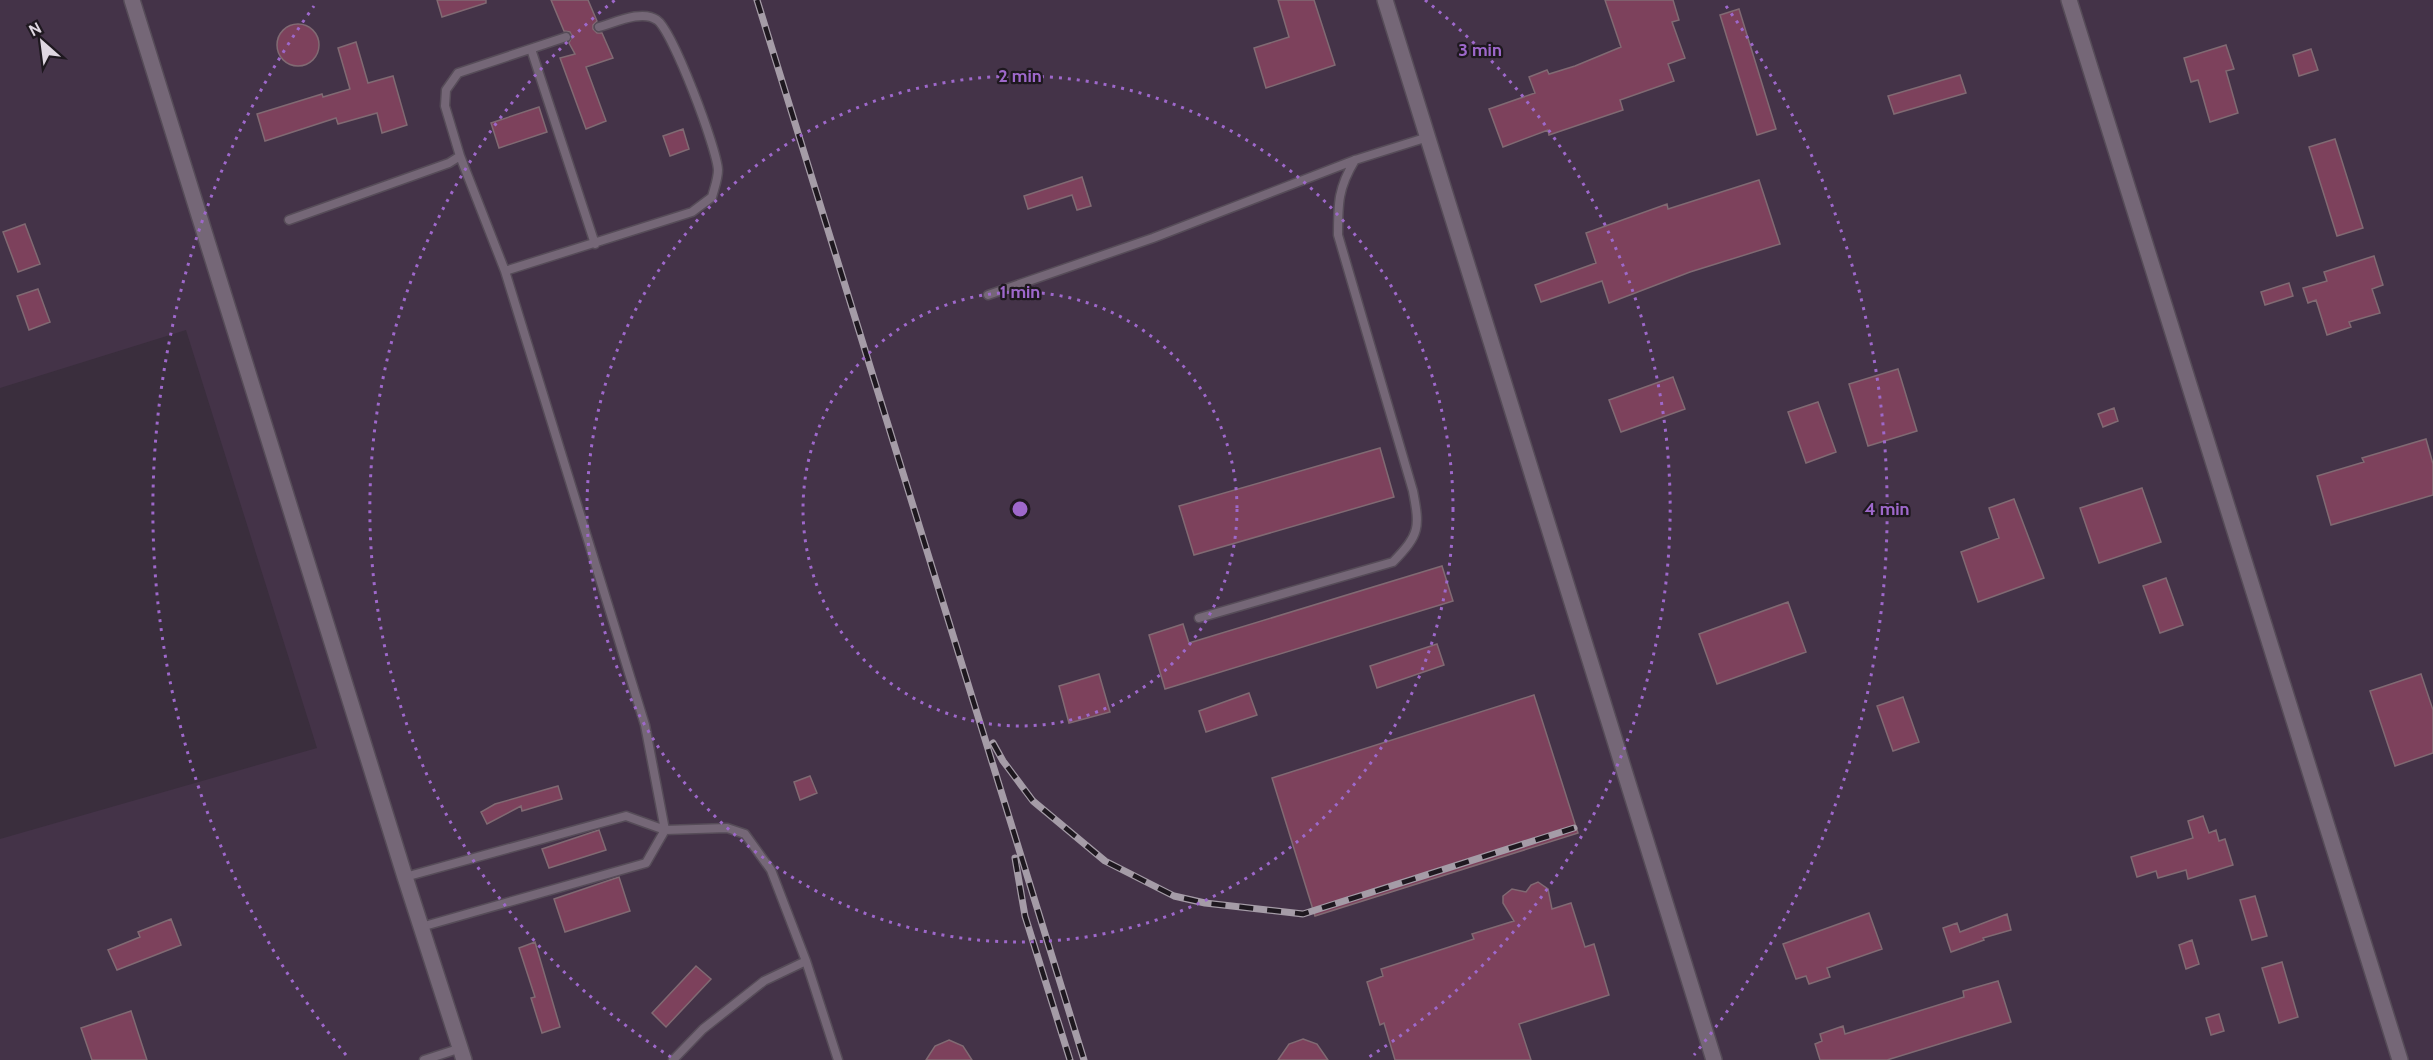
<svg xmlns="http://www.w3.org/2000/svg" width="2433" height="1060" font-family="Cabin,sans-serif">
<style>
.built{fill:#443348}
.building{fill:#7d415c;stroke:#816a73;stroke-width:1.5}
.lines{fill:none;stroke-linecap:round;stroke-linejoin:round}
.service-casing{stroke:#564c58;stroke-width:11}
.minor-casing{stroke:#564c58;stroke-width:18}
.service{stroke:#756777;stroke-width:8}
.minor{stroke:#756777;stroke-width:15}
.rail-casing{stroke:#a59ca7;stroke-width:7}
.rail{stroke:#1e181f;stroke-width:4.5;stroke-dasharray:14;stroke-linecap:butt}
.ring{fill:none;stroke:#9e68cb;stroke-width:3;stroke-dasharray:3 6}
.centre{fill:#9e68cb;stroke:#1e181f;stroke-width:3}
.ring-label{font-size:18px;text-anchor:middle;font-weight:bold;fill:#9e68cb;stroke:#1e181f;stroke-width:4.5;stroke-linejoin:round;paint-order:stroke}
</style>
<rect width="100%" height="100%" fill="#3a2e3d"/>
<path class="built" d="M0,0H2433V1060H0V839L317,748L186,330L0,388Z"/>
<path class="building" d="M437,0H486V3L442,17Z
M551,0H588L597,21L593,25V29L597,33H602L613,58L586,67L606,121L586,129L560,58L575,54L569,43L572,36L570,32L564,31Z
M1278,0H1314L1335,65L1266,88L1254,48L1289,37Z
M1605,0H1673L1679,20L1672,22L1685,58L1668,64L1674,81L1620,100L1623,110L1549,135L1548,130L1503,147L1489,109L1535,93L1529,77L1547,70L1549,74L1575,66L1621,47Z
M1739,9L1776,129L1757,135L1720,15Z
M277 45a21 21 0 1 1 42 0a21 21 0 1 1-42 0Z
M356,42L368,83L393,76L407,125L382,133L377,113L338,124L336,118L265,141L257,114L322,94L323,97L350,89L338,48Z
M2226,45L2234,69L2226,71L2238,113L2210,122L2198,80L2191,82L2184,58Z
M2311,49L2318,70L2299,76L2293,55Z
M1960,75L1966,93L1894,114L1888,96Z
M539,107L547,132L499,148L491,123Z
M683,129L689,149L670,156L663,136Z
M2335,139L2363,228L2337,236L2309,147Z
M1082,177L1091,206L1077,210L1072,195L1028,209L1024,196Z
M1759,180L1780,244L1690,272L1609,303L1602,281L1541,302L1535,285L1596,263L1586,233L1667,204L1668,209Z
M25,224L40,264L18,272L3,232Z
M2374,256L2383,285L2372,289L2380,313L2349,322L2351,327L2327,335L2316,300L2308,303L2303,288L2327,281L2324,272Z
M2289,283L2293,296L2265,305L2261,292Z
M38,289L50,322L29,330L17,296Z
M1898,369L1917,431L1868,446L1849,384Z
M1673,377L1685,409L1621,432L1609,400Z
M1818,402L1836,452L1806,463L1788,412Z
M2114,408L2118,421L2103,427L2098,414Z
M2426,439L2433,464V495L2331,525L2317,476L2364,462L2362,458Z
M1380,448L1394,497L1194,555L1179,506Z
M2142,488L2161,542L2099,563L2080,508Z
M2014,499L2044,578L1978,602L1961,552L1999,538L1989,508Z
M1442,566L1453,601L1165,689L1149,635L1183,624L1189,643Z
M2166,578L2183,625L2160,633L2143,586Z
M1788,602L1806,652L1717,684L1699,634Z
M1437,644L1444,665L1377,688L1370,666Z
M1099,674L1110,712L1069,723L1059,686Z
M2421,674L2433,710V753L2395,766L2370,691Z
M1249,693L1257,715L1206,732L1199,711Z
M1534,695L1578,833L1315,916L1272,778Z
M1903,697L1919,742L1893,751L1877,706Z
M810,776L817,793L800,800L794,782Z
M558,786L562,799L522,811L521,806L487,824L481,812L495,804Z
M2203,816L2209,833L2216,830L2219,841L2225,839L2233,865L2188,879L2186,870L2158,878L2156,871L2137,877L2131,857L2193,838L2188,821Z
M599,830L606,850L549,868L542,849Z
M619,877L630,911L565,932L554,899Z
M1538,882L1548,889L1552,909L1571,903L1585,947L1594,944L1609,995L1519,1024L1531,1060H1395L1384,1023L1380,1025L1367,982L1383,976L1381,969L1474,939L1472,934L1514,921L1503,903V896L1512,889L1526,892L1531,885Z
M2255,896L2267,936L2252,940L2240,900Z
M1869,913L1882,949L1827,968L1830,977L1809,984L1806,976L1796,979L1783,944Z
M2007,914L2011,930L1983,938L1984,940L1951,952L1943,928L1957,923L1960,932Z
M171,919L181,945L117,970L108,950L140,937L138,932Z
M2192,940L2199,964L2186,969L2179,945Z
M535,942L560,1027L542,1033L531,998L535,997L519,948Z
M2282,962L2298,1017L2279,1023L2262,968Z
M696,966L711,979L666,1027L652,1013Z
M1998,981L2011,1022L1887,1060H1820L1815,1044L1822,1041L1820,1034L1843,1026L1845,1034L1964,997L1963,991Z
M131,1011L147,1060H92L81,1028Z
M2219,1014L2224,1031L2211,1035L2206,1018Z
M1303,1039L1317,1044L1328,1060H1278L1289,1044Z
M949,1040L963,1046L972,1060H926L935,1046Z"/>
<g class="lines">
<defs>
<path id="service" d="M531,49L595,244
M460,156L445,106L446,90L458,73L566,37
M289,220L449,163L460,156L505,271L645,725L665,830L646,863L421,927
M505,271L692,212L712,197C714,189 718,179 718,170C717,149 673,31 657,20C642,9 614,23 599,27
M988,295L1153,238L1355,160L1428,137
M1199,618L1393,562C1420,534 1420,528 1413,491L1338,235C1338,203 1338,188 1355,160
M405,877L626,816L665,830L727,828L745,834L771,870L806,961L838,1060
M424,1060L461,1048
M673,1060L703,1029L764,981L806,961"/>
<path id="minor" d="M132,0L405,877L464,1060
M1385,0L1714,1060
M2069,0L2400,1060"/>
</defs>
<use href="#service" class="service-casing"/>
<use href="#minor" class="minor-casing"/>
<use href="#service" class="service"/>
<use href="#minor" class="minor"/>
<defs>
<path id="rail" d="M757,0L1084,1060
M993,743L1003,761L1033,801L1105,861L1174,896L1205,903L1303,914L1574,828
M1015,858L1025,916L1070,1060"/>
</defs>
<use href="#rail" class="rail-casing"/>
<use href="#rail" class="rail"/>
</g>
<g class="ring">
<circle cx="1020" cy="509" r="217"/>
<circle cx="1020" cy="509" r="433"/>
<path d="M671 1057A650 650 0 0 1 615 0M1425 0A650 650 0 0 1 1369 1057"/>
<path d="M346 1055A867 867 0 0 1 314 6M1726 6A867 867 0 0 1 1694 1055"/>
</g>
<circle cx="1020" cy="509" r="9" class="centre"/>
<g class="ring-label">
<text x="1480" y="56">3 min</text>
<text x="1020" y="82">2 min</text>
<text x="1020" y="298">1 min</text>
<text x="1887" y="515">4 min</text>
</g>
<g transform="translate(42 42) rotate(332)" stroke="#1e181f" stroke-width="4.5" paint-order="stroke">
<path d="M0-4.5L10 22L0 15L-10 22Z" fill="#dfd7e1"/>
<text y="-9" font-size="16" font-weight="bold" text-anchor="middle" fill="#dfd7e1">N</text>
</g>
</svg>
